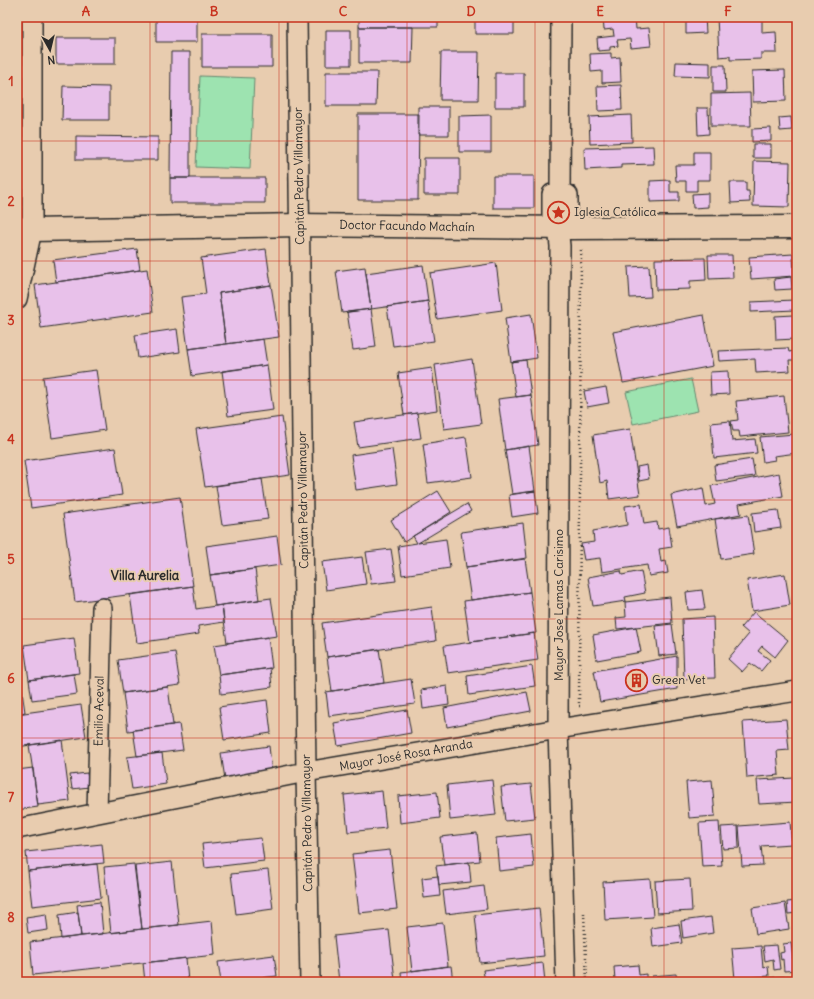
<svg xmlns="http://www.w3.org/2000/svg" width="814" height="999" font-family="Delius,sans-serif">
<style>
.green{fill:#9de3b0;stroke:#64876e}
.building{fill:#e8c1ea;stroke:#2b2b2b}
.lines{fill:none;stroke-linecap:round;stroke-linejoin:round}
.minor-casing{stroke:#2b2b2b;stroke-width:22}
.secondary-casing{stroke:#2b2b2b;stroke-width:25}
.path{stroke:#2b2b2b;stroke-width:2.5;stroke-dasharray:1 3;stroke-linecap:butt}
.minor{stroke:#e8ccaf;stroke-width:19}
.secondary{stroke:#e8ccaf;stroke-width:22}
.grid{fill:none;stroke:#c8321e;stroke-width:1;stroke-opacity:0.55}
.labels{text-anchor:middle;stroke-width:4;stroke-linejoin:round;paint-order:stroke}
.street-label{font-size:12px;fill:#2b2b2b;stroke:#e8ccaf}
.poi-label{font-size:12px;fill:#2b2b2b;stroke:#e8ccaf;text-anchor:start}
.neighbourhood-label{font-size:13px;font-weight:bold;fill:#2b2b2b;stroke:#e8ccaf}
.neatline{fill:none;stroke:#c8321e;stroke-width:1.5}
.grid-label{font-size:13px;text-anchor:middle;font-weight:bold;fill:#c8321e}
</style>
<rect width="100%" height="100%" fill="#e8ccaf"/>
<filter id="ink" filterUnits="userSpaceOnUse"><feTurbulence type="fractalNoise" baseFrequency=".025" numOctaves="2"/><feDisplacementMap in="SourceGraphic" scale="8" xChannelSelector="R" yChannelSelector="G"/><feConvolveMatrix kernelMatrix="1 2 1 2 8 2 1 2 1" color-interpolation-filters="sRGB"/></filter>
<g filter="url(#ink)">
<path class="green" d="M200,76L254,78L250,169L196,167Z
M691,379L698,411L633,424L626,392Z"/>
<path class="building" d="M156,17H197V42H156Z
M359,17H438V27H359Z
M475,17H514V34H475Z
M603,17H617L618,21L624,20V17H635L636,29L649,28L651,46L631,48L630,39L617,40L618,46L610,47V50L598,51L597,38L614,36L613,29L604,30Z
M686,17H705L706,33L686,34Z
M717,17H762V33L776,32L777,53H761V59L730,60V56L719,57Z
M359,27H413L412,63H359Z
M326,30H351V65H326Z
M202,34H272V67H202Z
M56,38H115V64H56Z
M171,52H190V178H170Z
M441,52H479L478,100H440Z
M611,53V58L620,57L621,82L602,83V71L591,72L590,54Z
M676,62L710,63V77L675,76Z
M713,65H725L726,92H713Z
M785,70L786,101L753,102L752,71Z
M326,72H377L376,106H326Z
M495,73H524V107H495Z
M621,85L622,110L598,111L597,86Z
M63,86L109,87V120H62Z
M750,93L751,126H711V94Z
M418,107H449V135H418Z
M697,108H708L709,134L698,135Z
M358,114H419L418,200H358Z
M491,115V152H459V116Z
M631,115L632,142L590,144L589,117Z
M791,117L792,130L780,131L779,118Z
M771,128V141L752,142V129Z
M76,136L158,137V160H76Z
M753,144H771V158H753Z
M17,145L21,146L17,168Z
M653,146L654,164L621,165V168L585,170L584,148Z
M694,152H710V180H697V191H686V181H676L675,165H694Z
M424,158H460V195H424Z
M754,161L790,162L789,207L753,206Z
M493,176H534V208H493Z
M170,178H265V203H170Z
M670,180V192H679V201L650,202V181Z
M730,182H746V191H749L750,202L731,203Z
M708,193V207L693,208L692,194Z
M137,249L140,270L56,282L53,260Z
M266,249L271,285L219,293L226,344L188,349L181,297L206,294L201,258Z
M793,254L794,276L751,279L749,257Z
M708,255H732L733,278L709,279Z
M705,258L706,280L690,281V289L656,290L655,259Z
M496,263L502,310L437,319L430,273Z
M423,265L428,301L371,309L366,273Z
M649,266L651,297L630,298L628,267Z
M365,267L371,309L342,313L336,271Z
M147,269L153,312L41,328L35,285Z
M791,277L792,289L775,290L774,279Z
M271,285L279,337L226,344L219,293Z
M794,300L795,310L751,312V302Z
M428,301L434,341L393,346L387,307Z
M371,309L376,347L353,350L347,312Z
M531,314L537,358L511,362L505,318Z
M704,315L713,366L623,383L613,332Z
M794,315L795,339L776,340L775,316Z
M177,329L180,352L138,358L135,335Z
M263,339L267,365L192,376L188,349Z
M788,348L789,352L794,351L795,360H789L790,371L756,373L755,359L719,361L718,351Z
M472,359L481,424L444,429L435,365Z
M526,360L531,395L516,397L511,362Z
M267,365L273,410L228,416L222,371Z
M432,368L437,410L404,415L398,373Z
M96,370L105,430L52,438L43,377Z
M728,371L729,394L711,395L710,372Z
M606,387L609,403L587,407L584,391Z
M531,395L538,445L505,450L498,399Z
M784,396L788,432L740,437L739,431H733L731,421L738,420L736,401Z
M417,413L421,438L358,447L354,422Z
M282,417L290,475L205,487L196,429Z
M730,421L732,441L755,439L757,453L714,458L711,423Z
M630,429L640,495L609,499L607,481L600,483L593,435Z
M794,434L797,453L774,456L775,460L763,462L760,437Z
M466,437L472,477L428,483L423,444Z
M529,446L535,491L512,494L505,450Z
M115,448L122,495L31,508L24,461Z
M392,449L397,484L356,490L351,455Z
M752,459L755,476L716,481L714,465Z
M647,465L649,479L639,481L637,467Z
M779,473L783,496L739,504L741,514L677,526L671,495L703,488L706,506L715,504L711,486Z
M262,479L268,519L222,525L216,486Z
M438,491L451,512L404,542L391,520Z
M535,491L538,513L512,517L509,495Z
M180,497L193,586L75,602L63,514Z
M467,504L471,511L418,543L446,539L450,568L402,575L398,546L417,543L413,536Z
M641,504L644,524L657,522L658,529L669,527L672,547L659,549L661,562L666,561L668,573L649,576L647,565L602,572L600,558L584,560L581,544L594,542L593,531L627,525L625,506Z
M778,510L781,528L754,532L752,513Z
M748,515L754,554L721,559L715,519Z
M523,523L527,558L466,567L461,532Z
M277,536L281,565L210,575L206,546Z
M391,549L396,581L371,584L366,552Z
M362,557L366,584L326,590L322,562Z
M525,559L530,592L471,600L466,567Z
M255,569L259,600L215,606L210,575Z
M621,571L622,575L641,571L645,593L625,597L626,601L593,606L588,577Z
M785,574L790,605L752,611L747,580Z
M193,586L196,609L222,605L224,622L198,626L199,634L137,643L130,595Z
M702,590L705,609L688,610L686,592Z
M530,592L536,633L470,642L464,601Z
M670,597L672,623L617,629L616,618L626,617L625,602Z
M271,598L277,636L227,643L222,605Z
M432,607L436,641L327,657L322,623Z
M754,612L788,640L775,657L762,646L758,651L770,660L761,671L750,663L742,672L728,659L749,634L741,627Z
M713,617L715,678L684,679L682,619Z
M672,624L676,654L659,656L655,626Z
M636,627L641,652L597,660L593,635Z
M534,633L538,660L448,673L444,646Z
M268,637L272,668L219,675L214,645Z
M74,638L79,673L29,680L24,645Z
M379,649L384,683L332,691L327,657Z
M175,652L180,685L123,693L118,660Z
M677,656V689L600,702L594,671Z
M532,666L535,686L469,695L467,676Z
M270,668L272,687L221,694L219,675Z
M74,674L77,694L32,700L29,680Z
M20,678L25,712L17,714V679Z
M411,679L415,704L329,716L326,692Z
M447,686L449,705L423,709L421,690Z
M168,687L173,725L128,731L123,693Z
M527,692L531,711L447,727L444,708Z
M267,700L271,733L224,740L219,707Z
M81,705L86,737L17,747V714Z
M407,710L411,733L338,746L334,723Z
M786,719L789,750L777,751L779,775L747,778L743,722Z
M179,724L183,750L137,756L133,730Z
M62,740L70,801L38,805L29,745Z
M269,746L272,773L225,779L221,753Z
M162,753L166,784L132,789L127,757Z
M33,768L38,807L17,810V770Z
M87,773L89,787L72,789L70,775Z
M795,778L797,802L759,804L757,780Z
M492,780L496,815L450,820L447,785Z
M712,780L715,816L689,818L686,782Z
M531,784L535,818L505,821L501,787Z
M382,791L386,828L348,832L344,795Z
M437,792L440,818L400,823L398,796Z
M719,822L722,866L702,867L699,823Z
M790,822L792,844L761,846L763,865L742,866L739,826Z
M738,826L739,848L723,849L721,827Z
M477,833L480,861L444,865L440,837Z
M531,834L534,867L499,871L496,838Z
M261,838L264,861L205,868L202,844Z
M102,844L104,863L28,871L26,852Z
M390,850L397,909L359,913L352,854Z
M172,862L179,925L142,929L135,866Z
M469,862L471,882L439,885L436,866Z
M97,864L101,898L32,906L28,871Z
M134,864L142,929L111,933L104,867Z
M268,870L273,909L236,914L231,874Z
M438,876L440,896L424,898L422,878Z
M650,879L653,917L605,920L603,882Z
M690,879L692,911L657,913L655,881Z
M484,886L487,909L446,914L443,891Z
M797,901V913L788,914L787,902Z
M100,902L103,934L81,936L77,905Z
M785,903L789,929L756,934L752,908Z
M539,908L544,956L480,963L475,915Z
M78,912L81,936L61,939L59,915Z
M46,914L48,930L28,933L26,917Z
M711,917L713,933L683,938L681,921Z
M212,921L215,955L33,975L30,942Z
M443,923L448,966L412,971L407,927Z
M679,924L682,943L653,947L651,928Z
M389,930L395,980L377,982H339L334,936Z
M791,943L793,959H797V970L784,971L783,959L781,960L780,953L784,952L783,944Z
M777,945L780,969L774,970L773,959L765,961L763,946Z
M761,946L763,967L768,966L769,976L735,979L732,948Z
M274,955L277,976L228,982H221L218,962Z
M186,958L188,982H145L143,963Z
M543,963L545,982H485L483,970Z
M638,965L639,975L646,974V982H618V980H615L614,967Z
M451,966L453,982H402L401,972Z
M676,974L677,982H653L652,976Z
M789,976V982H756V979Z
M730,978V982H712V980Z"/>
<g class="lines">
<defs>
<path id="minor" d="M297,17L306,772L310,982
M560,194L561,17
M552,227V194L568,195V228
M558,227L560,246L558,729L566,982
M17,299L32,230V17
M97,813L102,608
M17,829L306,772L558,729L797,691"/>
<path id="secondary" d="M17,228L32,230L299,225L568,228L797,227"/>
</defs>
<use href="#minor" class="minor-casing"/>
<use href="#secondary" class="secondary-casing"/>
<path class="path" d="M580,706H579L581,248
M17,903L19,846
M584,913L587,982"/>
<use href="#minor" class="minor"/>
<use href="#secondary" class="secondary"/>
</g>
</g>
<path class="grid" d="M150,17V982M279,17V982M407,17V982M535,17V982M664,17V982M17,141H797M17,261H797M17,380H797M17,500H797M17,619H797M17,738H797M17,858H797"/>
<defs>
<symbol id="sight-ring" viewBox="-11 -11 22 22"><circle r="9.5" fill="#e8ccaf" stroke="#c8321e" stroke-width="1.5"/><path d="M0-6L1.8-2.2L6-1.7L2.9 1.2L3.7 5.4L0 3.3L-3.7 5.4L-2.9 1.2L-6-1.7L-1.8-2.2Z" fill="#c8321e"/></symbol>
<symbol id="building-ring" viewBox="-11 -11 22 22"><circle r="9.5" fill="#e8ccaf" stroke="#c8321e" stroke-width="1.5"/><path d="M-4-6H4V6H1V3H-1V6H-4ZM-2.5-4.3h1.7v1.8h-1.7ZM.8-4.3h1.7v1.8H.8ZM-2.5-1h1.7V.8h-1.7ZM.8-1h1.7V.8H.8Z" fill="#c8321e"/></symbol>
</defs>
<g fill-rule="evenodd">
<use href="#sight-ring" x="546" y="200" width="25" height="25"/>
<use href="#building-ring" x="624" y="668" width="25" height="25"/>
</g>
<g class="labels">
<g class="street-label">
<text transform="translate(299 176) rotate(-91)" y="4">Capitán Pedro Villamayor</text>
<text transform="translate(407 226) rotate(1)" y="4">Doctor Facundo Machaín</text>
<text transform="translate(303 500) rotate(-91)" y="4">Capitán Pedro Villamayor</text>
<text transform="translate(559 605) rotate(-90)" y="4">Mayor Jose Lamas Carisimo</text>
<text transform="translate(99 711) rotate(-89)" y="4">Emilio Aceval</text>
<text transform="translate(406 755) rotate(-10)" y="4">Mayor José Rosa Aranda</text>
<text transform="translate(307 823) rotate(-91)" y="4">Capitán Pedro Villamayor</text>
</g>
<g class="poi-label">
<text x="574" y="216">Iglesia Católica</text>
<text x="652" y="684">Green Vet</text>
</g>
<g class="neighbourhood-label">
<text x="145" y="580">Villa Aurelia</text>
</g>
</g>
<rect width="814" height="999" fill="none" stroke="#e8ccaf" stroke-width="44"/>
<g transform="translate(50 50) rotate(172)" stroke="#e8ccaf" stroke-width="3" paint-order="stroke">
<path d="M0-3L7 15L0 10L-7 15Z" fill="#2b2b2b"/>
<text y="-6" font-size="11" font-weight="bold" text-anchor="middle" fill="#2b2b2b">N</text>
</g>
<rect x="22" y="22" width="770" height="955" class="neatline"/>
<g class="grid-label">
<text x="86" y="16">A</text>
<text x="214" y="16">B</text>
<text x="343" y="16">C</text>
<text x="471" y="16">D</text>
<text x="600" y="16">E</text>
<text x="728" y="16">F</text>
<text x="11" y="86">1</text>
<text x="11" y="206">2</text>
<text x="11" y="325">3</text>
<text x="11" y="444">4</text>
<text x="11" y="564">5</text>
<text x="11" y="683">6</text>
<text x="11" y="802">7</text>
<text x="11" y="922">8</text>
</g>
</svg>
